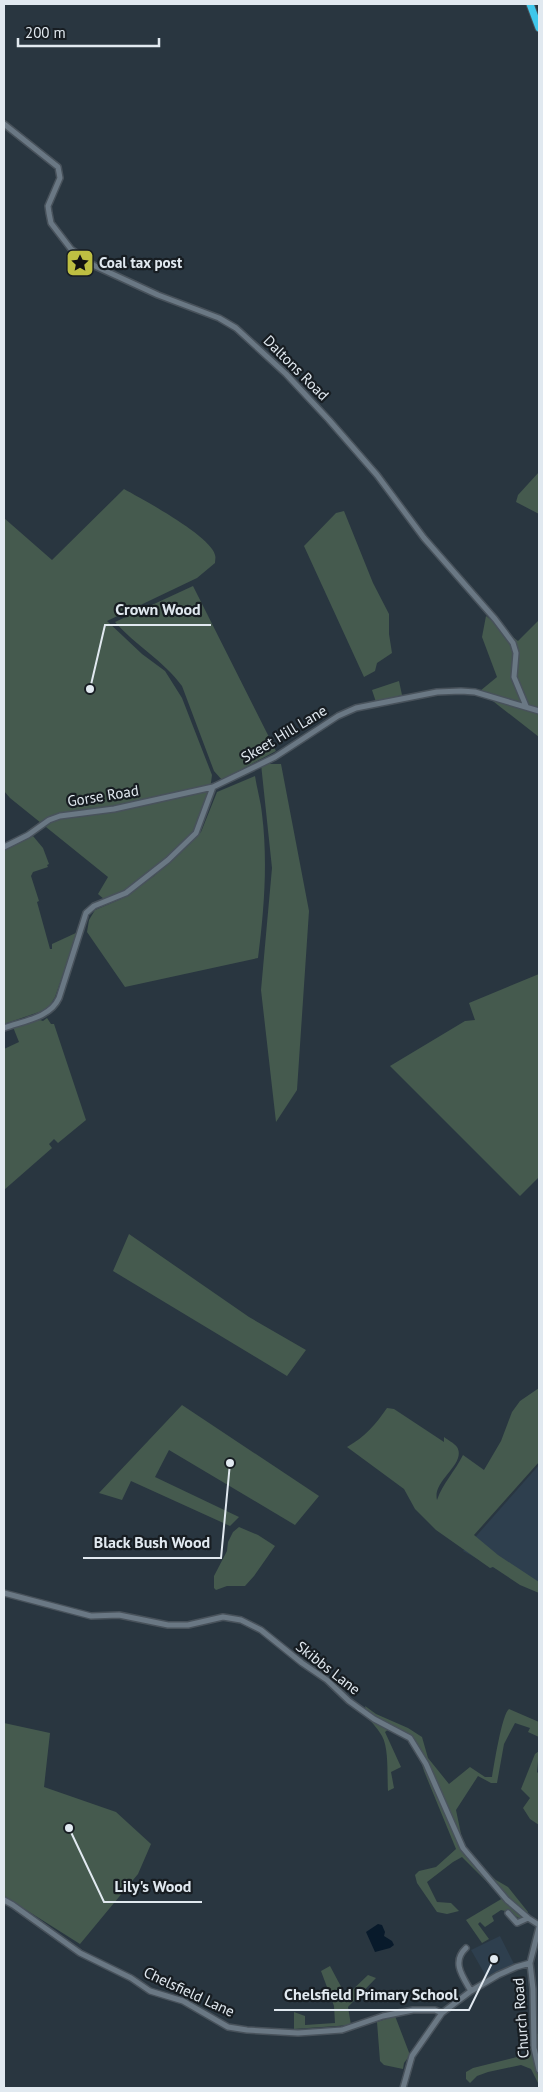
<svg xmlns="http://www.w3.org/2000/svg" width="543" height="2092" font-family="'PT Sans',sans-serif">
<style>
.built{fill:#2e3f4e}
.green{fill:#455a4e}
.water{fill:#081a2b}
.lines{fill:none;stroke-linecap:round;stroke-linejoin:round}
.minor-casing{stroke:#48525b;stroke-width:8}
.highway-casing{stroke:#48525b;stroke-width:9}
.minor{stroke:#6a7884;stroke-width:5}
.highway{stroke:#40c7eb;stroke-width:7}
.labels{text-anchor:middle;stroke-width:4.5;stroke-linejoin:round;paint-order:stroke}
.poi-label{font-size:15px;font-weight:bold;fill:#e1e9f0;stroke:#171d22;text-anchor:start}
.street-label{font-size:15px;fill:#e1e9f0;stroke:#171d22}
.leader{fill:none;stroke:#e1e9f0;stroke-width:2}
.callout-dot{fill:#e1e9f0;stroke:#171d22;stroke-width:2}
.callout-label{font-size:16px;text-anchor:middle;font-weight:bold;fill:#e1e9f0;stroke:#171d22;stroke-width:4.5;stroke-linejoin:round;paint-order:stroke}
</style>
<rect width="100%" height="100%" fill="#293640"/>
<path class="built" d="M539,1465V1592L463,1551Z
M500,1936L514,1964L487,1978L471,1950Z"/>
<path class="green" d="M539,472V514L516,502L518,495Z
M124,489C142,499 211,536 215,555C216,558 215,560 215,563L197,578L107,621L142,654L165,671L182,698L212,775L210,790L194,830L166,859L125,892L105,900L98,894L108,877L10,798L4,791V518L52,560Z
M344,511L373,583L389,614V634L392,653L377,663L375,671L364,677L304,546L336,513Z
M193,586L276,751L222,780L214,771L182,686C164,661 135,645 115,622Z
M486,616L518,641L539,620V737L480,691L497,677L482,637Z
M399,681L402,695L376,702L372,690Z
M261,764H281L309,911L297,1090L276,1122L261,990L272,868Z
M255,776C257,789 261,802 262,814C268,862 264,911 258,958L125,987L87,932L89,920L95,910L121,899L154,876L201,832L217,792Z
M33,836L43,848L49,864L47,865L48,867L33,872L31,876L39,901L37,902L50,949H52V944L78,932L55,997L48,1009L4,1024V849Z
M539,974V1177L520,1196L390,1066L465,1021L475,1020L469,1003Z
M47,1018L51,1024H54L86,1120L58,1143L54,1139L49,1144L52,1148L4,1190V1049L19,1042L13,1027L40,1020L43,1021Z
M129,1234L249,1317L306,1350L287,1376L113,1271Z
M539,1388V1462L474,1535L498,1555L539,1582V1593L520,1585L493,1567L490,1568L436,1530L415,1509L404,1489L347,1447C365,1437 376,1424 387,1408L394,1409L444,1442V1437C448,1440 454,1443 457,1447C467,1464 432,1480 437,1500C443,1483 455,1471 463,1455L484,1470L501,1441L512,1412L520,1401Z
M182,1405L319,1496L295,1525L169,1450L155,1477L239,1517L230,1526L131,1481L122,1500L99,1493Z
M239,1527L258,1535L275,1546L254,1576L245,1586H227L216,1590L214,1588V1576L227,1551L228,1542L233,1532Z
M365,1706L376,1714L408,1728L422,1737L428,1758L449,1784L470,1767L485,1777H492C494,1765 502,1714 509,1709L539,1722V1737L528,1732L530,1728L515,1723L504,1744L497,1783H491L478,1776L456,1810L465,1853L496,1880L508,1887L528,1912L522,1920L509,1912L501,1910L492,1916L494,1921L485,1927L480,1922L478,1924L489,1939L482,1943L466,1920L503,1898L462,1857L453,1862L427,1882L437,1902L451,1903L459,1911L447,1914L437,1912L417,1883L415,1875L419,1871L436,1867L456,1849L424,1771L419,1755L407,1739L389,1729L385,1732L401,1767L391,1772L394,1788L388,1791C387,1776 389,1748 382,1736C374,1722 369,1724 365,1706Z
M4,1723L50,1733L44,1787L116,1812L151,1844L138,1874L80,1944L4,1896Z
M539,1751L537,1772L539,1774V1825L530,1819L523,1808L530,1798L521,1789L535,1754Z
M330,1966L346,1996L368,1975L376,1978L348,2007L351,2025L294,2029V2012L305,2016V2025L335,2023L334,2006L321,1971Z
M395,2016L410,2055L404,2063L403,2069L384,2065L380,2061L377,2022Z
M539,2033V2085L531,2069L521,2065L488,2072L477,2076L470,2083L466,2079V2072L473,2068L517,2057L524,2058L527,2054L528,2049L533,2045L535,2035Z"/>
<path class="water" d="M378,1924L382,1925L385,1932L384,1936L392,1941L394,1945L390,1948L375,1952L366,1932Z"/>
<g class="lines">
<defs>
<path id="minor" d="M4,124L58,167L60,178L48,206L49,213L51,223L71,249L95,266L158,295L219,318L236,328L286,374L329,420L377,475L424,538L495,619L513,643L516,653L514,677L526,706
M4,847L28,835L49,820L60,816L114,809L213,787L275,757L338,716L356,708L437,692L461,691L475,692L539,711
M4,1028C23,1021 50,1018 59,998L86,913L94,906L126,893L168,860L196,833L213,787
M4,1593L91,1616L119,1615L168,1625H188L223,1617L241,1620L261,1630L302,1663L327,1680L349,1701L374,1719L410,1738L426,1764L463,1848L507,1900L528,1918L539,1925
M4,1900L13,1905L80,1953L131,1978L150,1991L183,2001L228,2027L247,2030L298,2033L342,2030L383,2016L413,2010H435L442,2013
M508,1913L517,1923L528,1918
M539,1927L530,1963L533,1989L534,2048L539,2070
M466,1948C451,1962 463,1977 471,1991
M403,2088L412,2056L442,2013L471,1991L498,1975L516,1967L530,1963"/>
<path id="highway" d="M530,4L539,28"/>
</defs>
<use href="#minor" class="minor-casing"/>
<use href="#highway" class="highway-casing"/>
<use href="#minor" class="minor"/>
<use href="#highway" class="highway"/>
</g>
<defs>
<symbol id="sight-square" viewBox="-11 -11 22 22"><rect x="-9" y="-9" width="18" height="18" rx="4" fill="#bebf42" stroke="#171d22"/><path d="M0-6L1.8-2.2L6-1.7L2.9 1.2L3.7 5.4L0 3.3L-3.7 5.4L-2.9 1.2L-6-1.7L-1.8-2.2Z" fill="#111"/></symbol>
</defs>
<g fill-rule="evenodd">
<use href="#sight-square" x="64" y="247" width="32" height="32"/>
</g>
<g class="labels">
<g class="poi-label">
<text x="99" y="268">Coal tax post</text>
</g>
<g class="street-label">
<text transform="translate(296 368) rotate(45)" y="5">Daltons Road</text>
<text transform="translate(284 734) rotate(-31)" y="5">Skeet Hill Lane</text>
<text transform="translate(103 796) rotate(-9)" y="5">Gorse Road</text>
<text transform="translate(328 1668) rotate(38)" y="5">Skibbs Lane</text>
<text transform="translate(189 1992) rotate(25)" y="5">Chelsfield Lane</text>
<text transform="translate(521 2018) rotate(-94)" y="5">Church Road</text>
</g>
</g>
<path class="leader" d="M90 689L105 625H211M230 1463L221 1558H83M69 1828L104 1902H202M494 1959L469 2010H274"/>
<g class="callout-dot">
<circle cx="90" cy="689" r="5"/>
<circle cx="230" cy="1463" r="5"/>
<circle cx="69" cy="1828" r="5"/>
<circle cx="494" cy="1959" r="5"/>
</g>
<g class="callout-label">
<text x="158" y="615">Crown Wood</text>
<text x="152" y="1548">Black Bush Wood</text>
<text x="153" y="1892">Lily's Wood</text>
<text x="371" y="2000">Chelsfield Primary School</text>
</g>
<rect width="543" height="2092" fill="none" stroke="#e1e9f0" stroke-width="10"/>
<path d="M18 38v8h141v-8" fill="none" stroke="#e1e9f0" stroke-width="2.5"/>
<text x="25" y="38" font-size="15" fill="#e1e9f0" stroke="#171d22" stroke-width="4" paint-order="stroke">200 m</text>
</svg>
